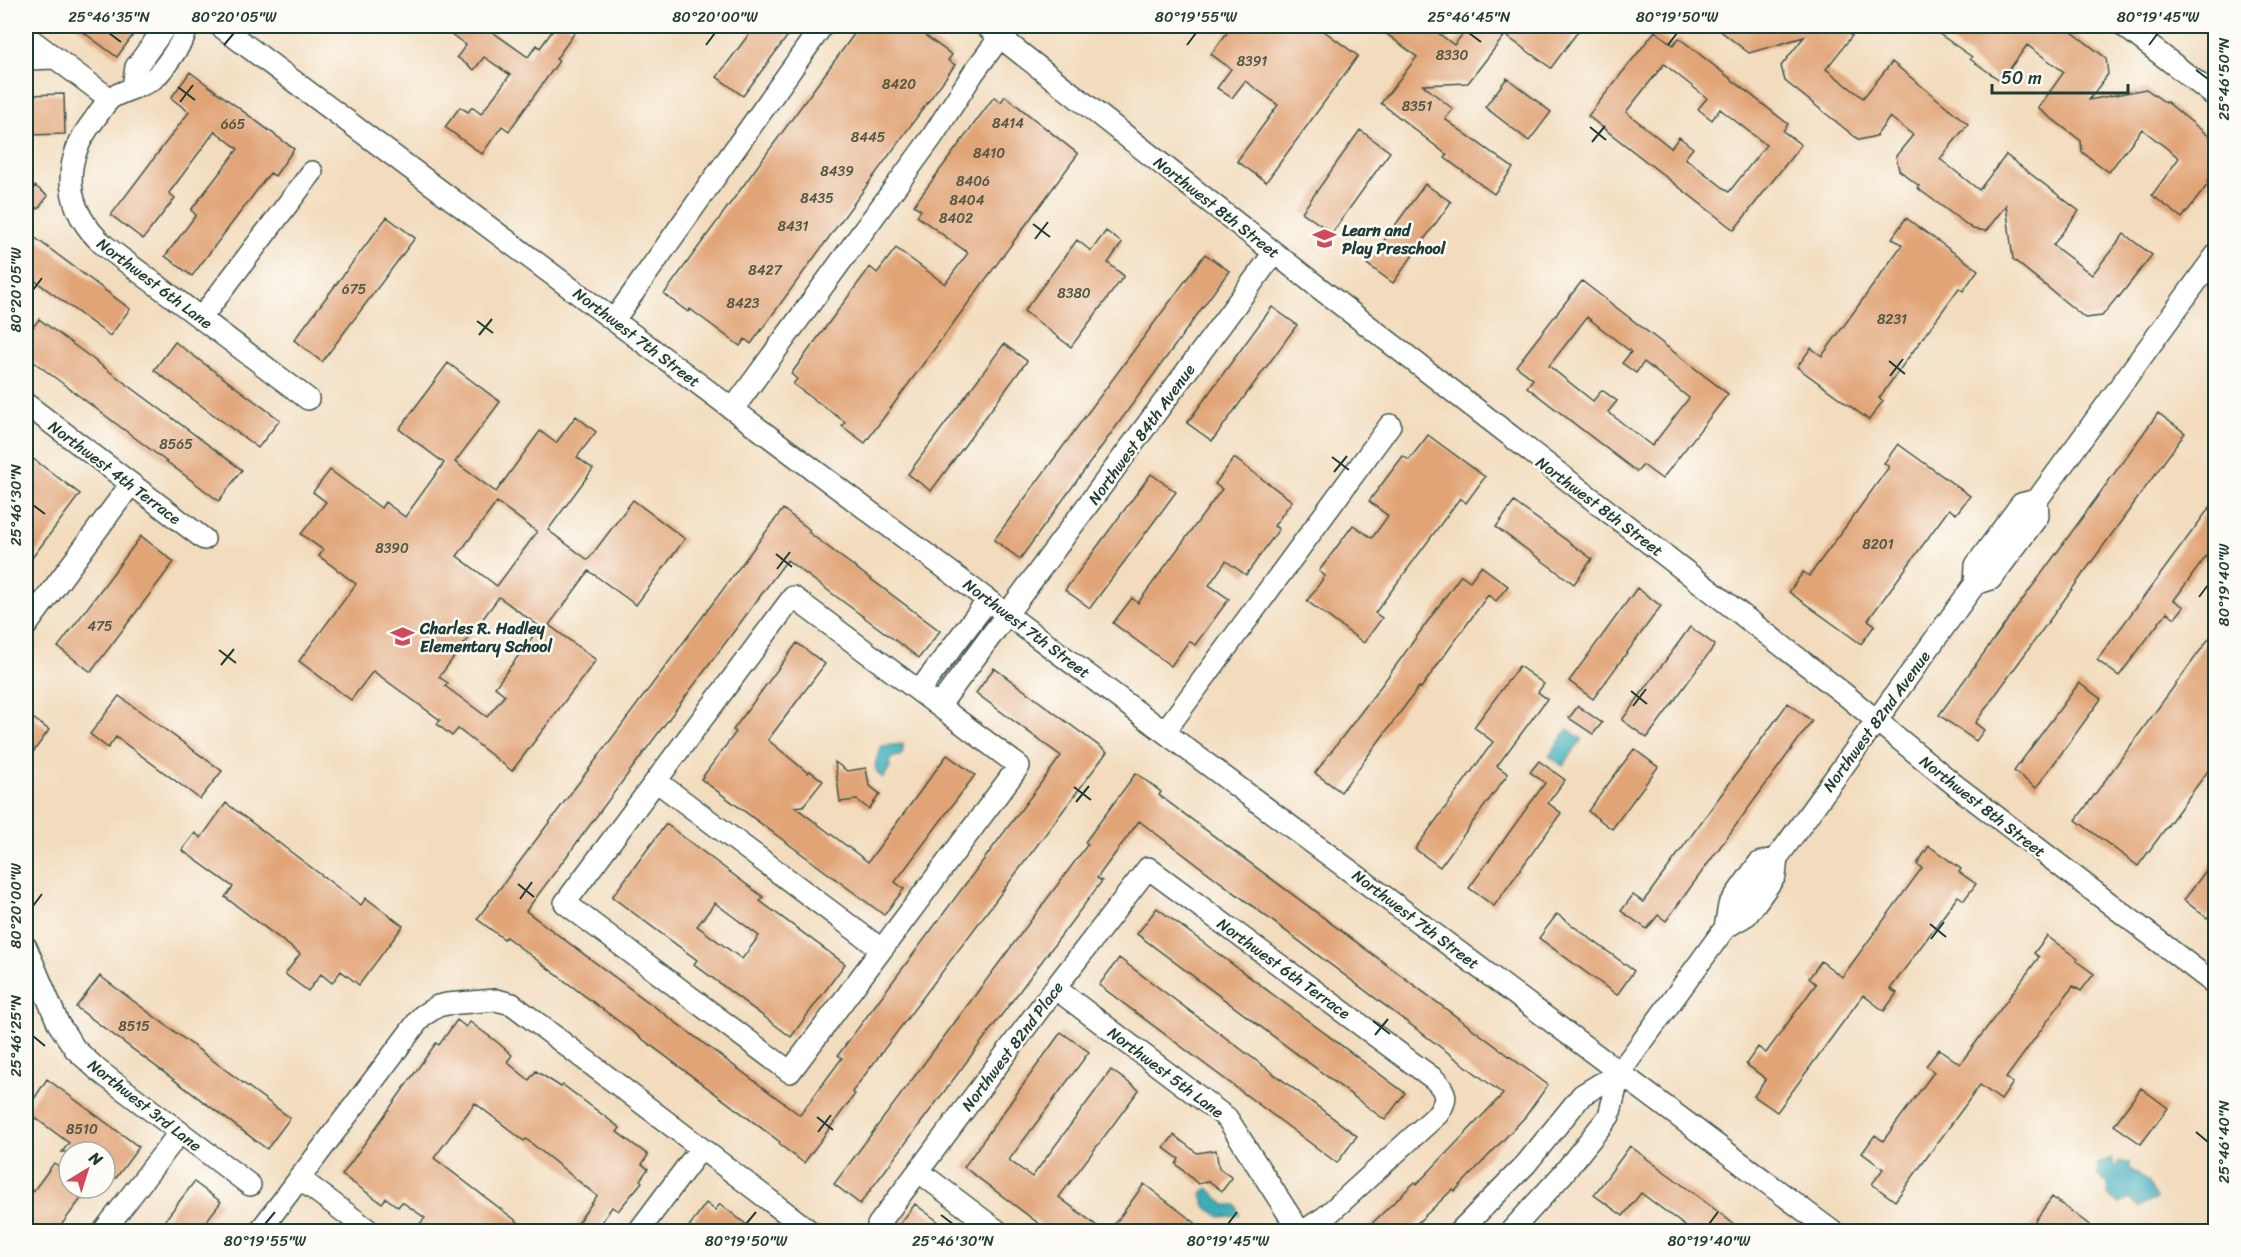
<svg xmlns="http://www.w3.org/2000/svg" width="2241" height="1257" font-family="Sriracha,sans-serif">
<style>
.water{fill:#3bacb8;stroke:#2d7476;stroke-width:1.5}
.building{fill:#e1a477;fill-rule:evenodd}
.lines{fill:none;stroke-linecap:round;stroke-linejoin:round}
.minor-casing{stroke:#3f5549;stroke-width:24}
.minor{stroke:#fff;stroke-width:21}
.ticks{fill:none;stroke:#1f3d34;stroke-width:2}
.labels{text-anchor:middle;stroke-width:5;stroke-linejoin:round;paint-order:stroke}
.number-label{font-size:14px;fill:#505745}
.street-label{font-size:16px;fill:#1f3d34;stroke:#fdfcf7}
.poi-label{font-size:16px;font-weight:bold;fill:#1f3d34;stroke:#fdfcf7;text-anchor:start}
.neatline{fill:none;stroke:#1f3d34;stroke-width:2}
.ticks-label{font-size:15px;text-anchor:middle;fill:#1f3d34}
</style>
<rect width="100%" height="100%" fill="#fdfcf7"/>
<filter id="ink" filterUnits="userSpaceOnUse"><feTurbulence type="fractalNoise" baseFrequency=".0167" numOctaves="2"/><feDisplacementMap in="SourceGraphic" scale="12" xChannelSelector="R" yChannelSelector="G"/><feConvolveMatrix kernelMatrix="1 2 1 2 8 2 1 2 1" color-interpolation-filters="sRGB"/></filter>
<filter id="wash" filterUnits="userSpaceOnUse"><feTurbulence type="fractalNoise" baseFrequency=".008" numOctaves="4" result="noise"/><feDisplacementMap in="SourceGraphic" scale="24" xChannelSelector="R" yChannelSelector="G"/><feGaussianBlur stdDeviation="1.35" result="paint"/><feColorMatrix in="noise" values="0 0 0 0 0 0 0 0 0 0 0 0 0 0 0 0 0 1.4 0 .05"/><feComposite in="paint" operator="in"/></filter>
<g filter="url(#wash)">
<rect width="100%" height="100%" fill="#f2dcbd"/>
<path class="water" d="M1568,729L1582,739L1563,766L1549,756Z
M903,744V752L900,756L893,757L889,762L890,767L883,778C869,768 878,759 881,746Z
M2111,1158L2114,1166H2118V1162L2129,1163V1168L2149,1183L2156,1199L2139,1207L2130,1199L2120,1204L2107,1194L2108,1184L2098,1176V1164Z
M1208,1188L1225,1205H1236L1239,1215L1220,1217L1205,1206L1202,1194Z"/>
<g id="blocks">
<path class="building" d="M75,26H128L136,31L117,57Z
M440,26H484L528,57L537,45L540,48L556,26H568L576,31L556,59L559,61L509,131L502,126L482,154L445,127L460,107L468,112L472,107L481,114L510,75L484,57L474,70L457,57L466,45Z
M755,26H795L743,96L717,77Z
M860,26H912L952,55L948,60L955,65L751,344L745,339L740,346L690,309L688,312L664,294Z
M1232,26H1317L1358,56L1266,182L1237,161L1278,105L1245,81L1232,98L1217,88L1231,69L1211,54Z
M1393,26H1429L1454,45L1469,26H1582L1551,68L1505,35L1468,83L1423,85L1453,109L1445,119L1513,168L1494,194L1445,158L1447,155L1381,103L1417,57L1387,34Z
M1714,26H1839L1852,36L1826,69L1863,98L1892,62L1968,124L1940,159L1979,190L2006,155L2079,211L2053,245L2092,275L2124,234L2152,255L2119,297L2118,296L2102,316L2085,318L2013,259L2006,205L1986,231L1973,229L1917,188L1919,186L1899,170L1896,156L1913,135L1890,117L1876,136L1859,140L1785,81L1781,66L1804,37L1749,53Z
M1928,26H2064L2106,58L2108,74L2089,100L2146,89L2166,103L2167,102L2216,142V171L2207,182L2209,183L2182,218L2152,195L2179,158L2142,129L2109,172L2082,152L2081,141L2038,108L2064,72L2027,45L2001,81L1970,59L1972,57Z
M1655,31L1673,45L1679,38L1788,124L1783,131L1801,145L1734,230L1588,116ZM1664,64L1707,98L1698,109L1712,120L1720,109L1766,145L1729,192L1685,158L1693,148L1679,137L1671,148L1626,112Z
M190,72L294,149L275,176L270,173L192,276L165,256L196,215L191,210L238,149L215,131L169,193L175,198L143,239L111,215L189,112L171,98Z
M1507,78L1551,112L1529,141L1485,107Z
M64,94L65,134L26,135V95Z
M1005,96L1078,154L865,443L842,426L845,422L793,384L797,379L791,374L870,267L877,273L896,248L945,284L968,253L917,216L921,210L914,205L994,97L1001,102Z
M1360,130L1390,152L1332,233L1302,212Z
M1425,184L1451,202L1393,283L1367,264Z
M35,186L48,196L38,209L26,199Z
M387,217L415,238L322,362L294,340Z
M1906,218L1978,270L1963,291L1959,288L1879,398L1883,401L1869,420L1797,367L1811,348L1822,356L1902,245L1892,238Z
M26,231L130,309L110,336L26,274Z
M1106,231L1122,243L1108,263L1124,276L1071,347L1024,311L1077,240L1091,251Z
M1205,254L1229,271L1020,559L994,540Z
M1582,281L1728,394L1662,479L1643,465L1637,472L1527,387L1533,379L1516,366ZM1587,317L1631,352L1622,363L1636,373L1644,362L1689,398L1652,446L1608,412L1617,401L1602,390L1593,401L1549,366Z
M1272,307L1297,325L1212,441L1187,423Z
M39,319L242,470L219,501L26,356V337Z
M175,342L280,420L258,448L154,370Z
M1004,344L1027,361L931,491L908,474Z
M448,363L500,402L455,462L496,492L540,431L556,443L576,416L596,432L577,457L593,469L548,530L588,560L633,500L685,539L636,605L589,571L549,625L596,660L512,771L458,729L452,736L437,724L440,720L373,671L351,700L299,661L356,584L319,556L323,550L301,534L326,502L313,492L330,470L381,508L385,502L405,517L444,463L399,429ZM497,502L537,532L497,586L457,556ZM499,597L540,627L495,687L505,695L487,717L445,686L448,683L439,677Z
M2158,413L2185,433L1975,723L1984,730L1976,741L1939,715Z
M1428,435L1485,477L1466,503L1460,498L1375,613L1382,618L1364,643L1307,601L1325,576L1319,571L1353,525L1372,538L1388,516L1369,501L1403,456L1409,460Z
M1898,444L1970,496L1956,514L1949,509L1868,620L1875,625L1861,644L1789,592L1803,572L1809,576L1844,529L1889,467L1884,463Z
M32,458L80,494L26,566V466Z
M1234,458L1292,501L1274,526L1279,529L1246,575L1226,561L1209,585L1229,599L1195,645L1189,641L1171,666L1113,623L1132,598L1138,603L1222,489L1215,484Z
M1151,474L1176,492L1090,608L1065,590Z
M2216,499V543L2174,600L2184,607L2175,618L2167,612L2119,676L2097,660Z
M1514,502L1592,559L1574,584L1496,527Z
M783,509L810,530L808,532L940,631L919,658L787,560L526,911L800,1115L842,1058L838,1055L1061,756L976,693L994,668L1107,752L852,1092L855,1094L804,1163L779,1144L780,1142L506,937L504,939L477,919Z
M141,536L174,562L91,672L58,647Z
M1481,566L1508,586L1496,601L1488,595L1421,688L1419,687L1341,792L1315,773L1384,682L1461,575L1470,581Z
M1637,588L1661,606L1593,699L1569,681Z
M1690,627L1715,645L1647,738L1622,720Z
M2216,629V760L2138,866L2076,820Z
M797,643L825,664L768,740L808,773L810,771L823,781L803,806L795,807L868,862L947,755L975,775L895,882L904,889L884,915L701,779L736,732L733,730Z
M1519,666L1544,684L1538,692L1547,699L1497,766L1508,774L1440,867L1415,849L1493,742L1474,727Z
M2079,683L2101,699L2036,788L2014,771Z
M119,696L222,771L200,799L116,737L108,748L90,734Z
M1788,703L1812,721L1666,921L1658,915L1647,929L1621,911L1633,895L1643,902Z
M1578,706L1602,723L1593,734L1569,718Z
M26,713L49,730L26,762Z
M1634,749L1658,767L1612,829L1588,811Z
M1539,761L1565,780L1548,803L1561,813L1494,906L1469,888L1545,783L1530,772Z
M835,762L847,771L866,768L869,785L880,794L869,809L857,800L840,802Z
M1136,773L1161,792L1159,795L1548,1085L1525,1117L1455,1191L1453,1189L1408,1232H1363L1415,1182L1417,1184L1503,1094L1139,821L1097,878L1102,881L860,1204L834,1184L1088,844L1085,842Z
M226,803L361,905L366,898L403,926L359,985L341,971L332,983L321,974L308,991L285,974L300,954L225,897L233,887L182,850L195,833L201,838Z
M666,824L763,897L760,901L845,964L791,1037L694,964L697,960L612,897ZM715,903L759,936L742,959L697,926Z
M1929,846L1961,869L1959,872L1976,884L1964,900L1958,896L1890,989L1897,993L1884,1011L1863,995L1777,1112L1754,1096L1766,1079L1746,1064L1758,1047L1766,1053L1816,984L1809,978L1821,961L1842,977L1922,868L1917,864Z
M2216,857V907L2207,918L2184,900Z
M1157,908L1405,1093L1385,1120L1137,934Z
M1557,914L1634,971L1617,995L1539,938Z
M2047,936L2078,959L2076,961L2094,974L2081,991L2073,986L2006,1078L2013,1083L2001,1100L1980,1085L1895,1201L1872,1184L1883,1169L1862,1153L1875,1135L1883,1141L1934,1072L1926,1066L1939,1049L1960,1064L2039,957L2034,953Z
M1119,958L1357,1136L1337,1163L1099,985Z
M100,976L290,1118L267,1149L76,1007Z
M457,1020L466,1027L470,1022L497,1042L512,1055L507,1062L529,1080L536,1071L561,1087L563,1085L620,1128L617,1132L648,1155L642,1164L648,1169L640,1180L642,1182L618,1211L612,1207L595,1232H571L597,1196L526,1139L524,1141L475,1103L434,1158L531,1232H426L418,1226L425,1218L402,1202L398,1207L386,1198L382,1203L342,1175L436,1043L439,1045Z
M1061,1032L1089,1052L1009,1160L1032,1177L1111,1070L1139,1090L1059,1197L1105,1232H1050L964,1167Z
M47,1079L139,1147L116,1178L105,1170V1152H62L69,1143L26,1111Z
M2141,1088L2168,1108L2141,1144L2114,1125Z
M1174,1135L1197,1153L1216,1150L1219,1168L1232,1178L1222,1191L1209,1181L1198,1184L1176,1164L1179,1159L1164,1148Z
M1630,1146L1712,1207L1744,1232H1693L1641,1193L1623,1216L1594,1195Z
M54,1163L69,1174V1188H89L56,1232H26V1201Z
M194,1182L221,1202L198,1232H156Z
M1144,1184L1207,1232H1109Z
M2052,1197L2099,1232H2027Z
M706,1203L715,1210L720,1204L756,1232H685Z
M915,1204L952,1232H894Z"/>
</g>
</g>
<g filter="url(#ink)">
<use href="#blocks" fill-opacity="0" stroke="#3f5549" stroke-width="1.5"/>
<g class="lines">
<defs>
<path id="minor" d="M188,26C185,39 164,70 153,79C145,86 123,90 111,98C105,103 99,113 94,120C60,163 64,210 105,246L308,399
M220,26L1833,1232
M986,26L1318,287L1843,693L1955,785L2216,985
M2124,26L2216,97
M26,36L110,99
M26,59L55,58
M133,87L136,67L166,26
M201,318L312,172
M614,320L822,26
M26,404L204,539
M733,409L932,137L974,72L1000,37
M2037,500L2216,255
M793,597L1019,766L790,1072L565,903Z
M26,626L131,484
M919,691L988,600
M939,706L1274,253
M1165,731L1390,425
M656,781L881,949
M1777,858L1975,584L1976,565L2021,504L2037,500L2038,516L1991,579L1975,584
M26,947L58,1023L75,1049L99,1071L250,1185
M1055,988L1227,1118L1300,1232
M918,1171L999,1232
M299,1178L371,1232
M878,1225L1055,988L1148,868L1434,1079C1447,1092 1448,1099 1438,1114L1325,1217L1302,1232
M103,1232L180,1132
M259,1232L422,1016L438,1006L447,1004L496,1000L512,1004L811,1232
M638,1232L701,1148
M1459,1232L1526,1164L1582,1095L1620,1072L1725,928L1747,915L1775,876L1777,858L1759,863L1729,905L1725,928
M1510,1232L1562,1175L1609,1116L1620,1072"/>
</defs>
<use href="#minor" class="minor-casing"/>
<use href="#minor" class="minor"/>
</g>
</g>
<path class="ticks" d="M109,33L121,42M1469,33L1481,42M224,45L234,33M706,45L715,33M1187,45L1196,33M1668,45L1677,33M2149,45L2158,33M2196,70L2208,79M178,87L195,100M180,102L193,85M1590,127L1606,140M1592,142L1605,126M1033,224L1050,237M1035,239L1048,222M33,290L42,278M477,321L493,333M479,335L492,319M1889,361L1905,374M1890,376L1903,359M1332,457L1349,470M1334,472L1347,456M33,505L45,514M776,554L792,567M777,569L790,552M2199,597L2208,585M219,650L236,663M221,665L234,649M1631,691L1647,704M1633,706L1646,689M1074,787L1091,800M1076,802L1089,786M518,884L534,897M520,899L532,882M33,906L42,894M1930,924L1946,937M1931,939L1944,922M1373,1021L1390,1034M1375,1035L1388,1019M33,1036L45,1046M817,1117L833,1130M818,1132L831,1115M2196,1132L2208,1142M941,1215L953,1224M265,1224L275,1212M746,1224L756,1212M1228,1224L1237,1212M1709,1224L1718,1212"/>
<defs>
<symbol id="school-bare" viewBox="-9 -9 18 18"><path d="M0-5L7-2L0 1L-7-2ZM-4 1L0 2.5L4 1V4Q0 6-4 4Z" fill="#d1495b" stroke="#fdfcf7" stroke-width="2.5" paint-order="stroke"/></symbol>
</defs>
<g fill-rule="evenodd">
<use href="#school-bare" x="1308" y="222" width="33" height="33"/>
<use href="#school-bare" x="386" y="620" width="33" height="33"/>
</g>
<g class="labels">
<g class="number-label">
<text x="1452" y="60">8330</text>
<text x="1252" y="66">8391</text>
<text x="899" y="89">8420</text>
<text x="1417" y="111">8351</text>
<text x="1008" y="128">8414</text>
<text x="233" y="129">665</text>
<text x="868" y="142">8445</text>
<text x="989" y="158">8410</text>
<text x="837" y="176">8439</text>
<text x="973" y="186">8406</text>
<text x="817" y="203">8435</text>
<text x="967" y="205">8404</text>
<text x="956" y="223">8402</text>
<text x="793" y="231">8431</text>
<text x="765" y="275">8427</text>
<text x="354" y="294">675</text>
<text x="1074" y="298">8380</text>
<text x="743" y="308">8423</text>
<text x="1892" y="324">8231</text>
<text x="176" y="449">8565</text>
<text x="1878" y="549">8201</text>
<text x="392" y="553">8390</text>
<text x="100" y="631">475</text>
<text x="134" y="1031">8515</text>
<text x="82" y="1134">8510</text>
</g>
<g class="street-label">
<text transform="translate(1217 207) rotate(38)" y="6">Northwest 8th Street</text>
<text transform="translate(155 283) rotate(37)" y="6">Northwest 6th Lane</text>
<text transform="translate(637 337) rotate(37)" y="6">Northwest 7th Street</text>
<text transform="translate(1141 434) rotate(-54)" y="6">Northwest 84th Avenue</text>
<text transform="translate(115 472) rotate(37)" y="6">Northwest 4th Terrace</text>
<text transform="translate(1600 506) rotate(37)" y="6">Northwest 8th Street</text>
<text transform="translate(1027 628) rotate(37)" y="6">Northwest 7th Street</text>
<text transform="translate(1876 721) rotate(-54)" y="6">Northwest 82nd Avenue</text>
<text transform="translate(1983 806) rotate(38)" y="6">Northwest 8th Street</text>
<text transform="translate(1416 919) rotate(37)" y="6">Northwest 7th Street</text>
<text transform="translate(1284 968) rotate(36)" y="6">Northwest 6th Terrace</text>
<text transform="translate(1012 1046) rotate(-53)" y="6">Northwest 82nd Place</text>
<text transform="translate(1166 1072) rotate(37)" y="6">Northwest 5th Lane</text>
<text transform="translate(145 1105) rotate(38)" y="6">Northwest 3rd Lane</text>
</g>
<g class="poi-label">
<text x="1342" y="236">Learn and<tspan x="1342" dy="18">Play Preschool</tspan></text>
<text x="420" y="634">Charles R. Hadley<tspan x="420" dy="18">Elementary School</tspan></text>
</g>
</g>
<rect width="2241" height="1257" fill="none" stroke="#fdfcf7" stroke-width="66"/>
<g transform="translate(87 1170) rotate(38)"><circle r="28" fill="#fdfcf7" stroke="#a4b0a9" stroke-width="1.5"/>
<path d="M0-4.5L10 22L0 15L-10 22Z" fill="#d1495b"/>
<text y="-9" font-size="16" font-weight="bold" text-anchor="middle" fill="#1f3d34">N</text>
</g>
<path d="M1992 84v9h136v-9" fill="none" stroke="#1f3d34" stroke-width="3"/>
<text x="2001" y="84" font-size="18" fill="#1f3d34" stroke="#fdfcf7" stroke-width="4.5" paint-order="stroke">50 m</text>
<rect x="33" y="33" width="2175" height="1191" class="neatline"/>
<g class="ticks-label">
<text x="109" y="22">25°46'35"N</text>
<text x="234" y="22">80°20'05"W</text>
<text x="715" y="22">80°20'00"W</text>
<text x="1196" y="22">80°19'55"W</text>
<text x="1469" y="22">25°46'45"N</text>
<text x="1677" y="22">80°19'50"W</text>
<text x="2158" y="22">80°19'45"W</text>
<text transform="translate(2224 79) rotate(-90)" y="5">25°46'50"N</text>
<text transform="translate(16 290) rotate(-90)" y="5">80°20'05"W</text>
<text transform="translate(16 505) rotate(-90)" y="5">25°46'30"N</text>
<text transform="translate(2224 585) rotate(-90)" y="5">80°19'40"W</text>
<text transform="translate(16 906) rotate(-90)" y="5">80°20'00"W</text>
<text transform="translate(16 1036) rotate(-90)" y="5">25°46'25"N</text>
<text transform="translate(2224 1142) rotate(-90)" y="5">25°46'40"N</text>
<text x="265" y="1246">80°19'55"W</text>
<text x="746" y="1246">80°19'50"W</text>
<text x="953" y="1246">25°46'30"N</text>
<text x="1228" y="1246">80°19'45"W</text>
<text x="1709" y="1246">80°19'40"W</text>
</g>
</svg>
